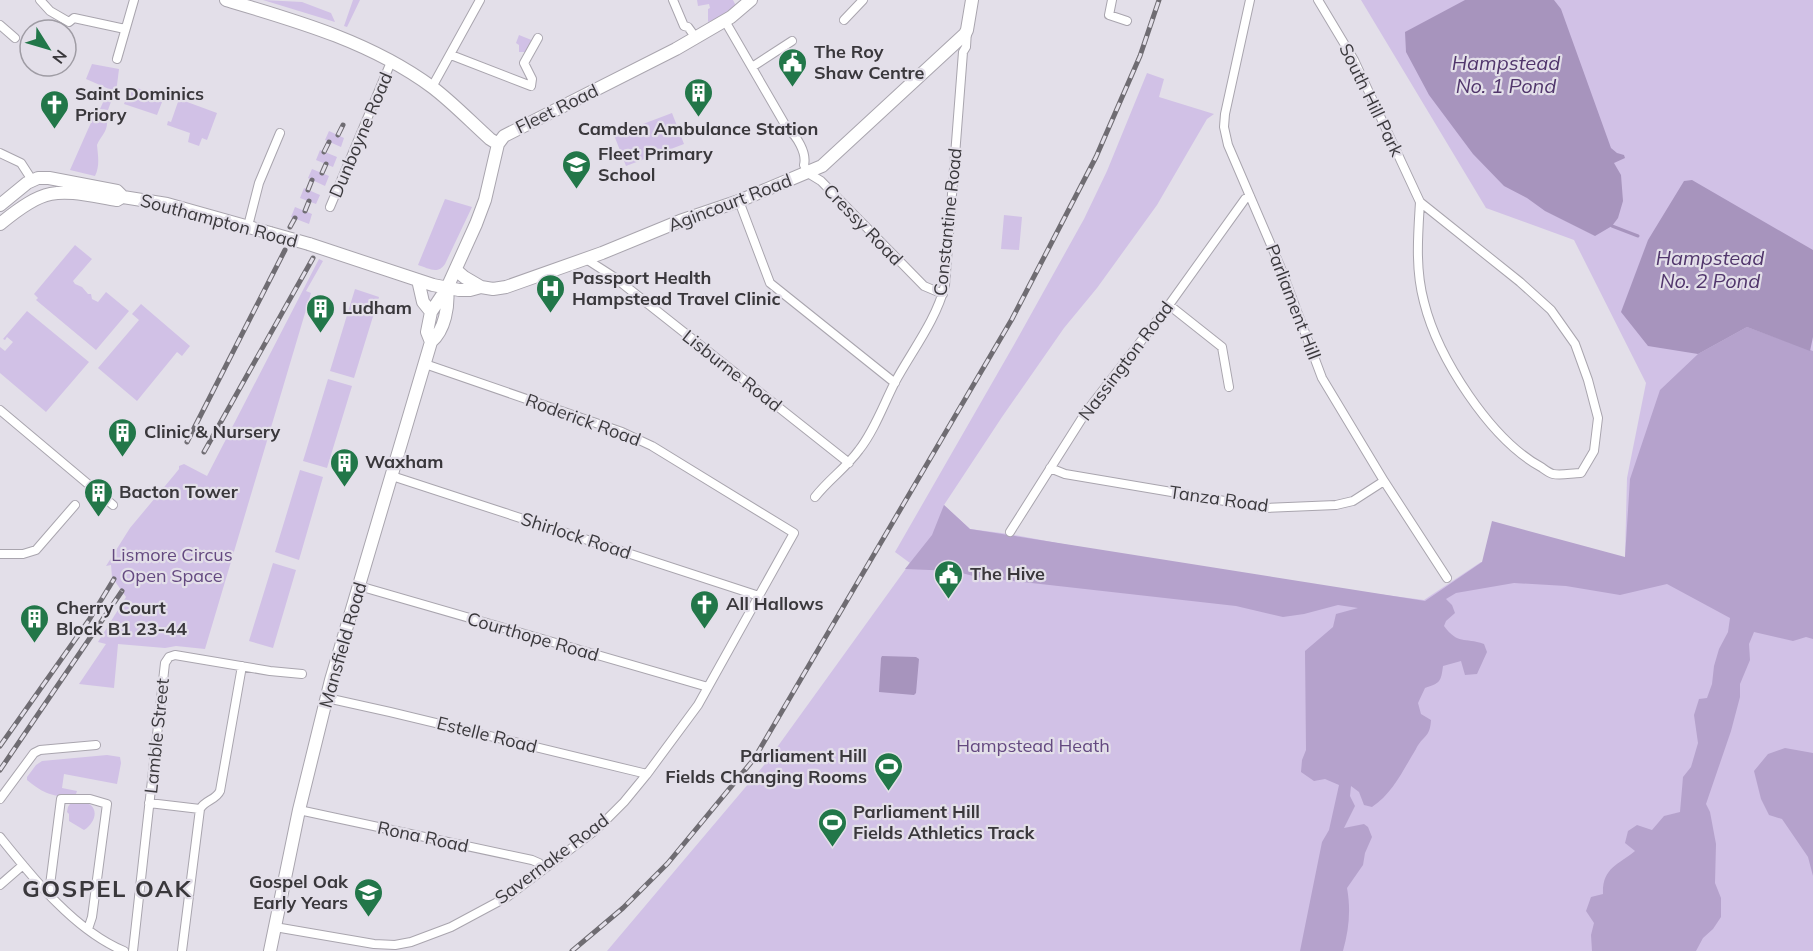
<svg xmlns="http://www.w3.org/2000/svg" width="1813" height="951" font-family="Mulish,sans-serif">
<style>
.green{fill:#d1c1e6}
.forest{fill:#b5a2cc}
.water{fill:#a794bd}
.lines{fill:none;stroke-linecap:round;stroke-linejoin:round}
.stream{stroke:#a794bd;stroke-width:3}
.street-casing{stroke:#a9a5ae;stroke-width:10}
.secondary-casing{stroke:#a9a5ae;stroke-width:14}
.street{stroke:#fff;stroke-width:8}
.secondary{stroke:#fff;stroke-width:12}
.rail-casing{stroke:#6f6c72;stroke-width:5}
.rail{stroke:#e3dfe9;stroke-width:3;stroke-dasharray:9;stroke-linecap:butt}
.secondary-bridge-casing{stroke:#a9a5ae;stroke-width:14;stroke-linecap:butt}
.secondary-bridge{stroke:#fff;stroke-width:12}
.labels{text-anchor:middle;stroke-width:4.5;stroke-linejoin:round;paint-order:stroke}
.poi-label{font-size:18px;font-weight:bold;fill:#3a383c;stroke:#e3dfe9;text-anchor:start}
.street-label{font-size:18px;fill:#3a383c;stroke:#e3dfe9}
.park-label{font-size:18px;fill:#644980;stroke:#e3dfe9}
.water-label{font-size:20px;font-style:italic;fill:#51366c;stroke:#e3dfe9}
.district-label{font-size:24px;font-weight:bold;letter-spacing:1.5px;fill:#3a383c;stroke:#e3dfe9}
</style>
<rect width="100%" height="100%" fill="#e3dfe9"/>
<path class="green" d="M263,0L302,2L331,13L335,22Z
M353,0H360L347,27L344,26Z
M697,0H733L736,6L723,16L708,22V9L710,8L709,4L698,6Z
M1361,0H1813V951H607L765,764L910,563L895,552L1015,343L1084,219L1107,171L1147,73L1164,79L1159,97L1214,114L1207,119L1157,205L1097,288L1064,328L1002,417L944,505L970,529L1009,534L1223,574L1424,600L1481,562L1625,557L1627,478L1646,383L1574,240L1486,208Z
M519,35L534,41L527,52H519V45L516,43Z
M92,64L119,69L117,85L108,110L100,109L109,89L86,79Z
M131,86L164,97L157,115L124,104Z
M179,99L217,113L207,140L202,138L199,146L188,142L190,133L167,125L168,121L171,122Z
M672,113L684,144L626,166L614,135Z
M96,116L107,120C108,132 101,135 97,145C98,157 100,165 95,176L70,170L93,118Z
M329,131L344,138L341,147L325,140Z
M320,150L337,157L333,167L316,160Z
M312,169L329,176L325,186L308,178Z
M304,188L320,195L316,204L300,198Z
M445,199L472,207L445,264C438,275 428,268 418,265Z
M295,207L312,214L309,224L291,217Z
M1004,215L1022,217L1019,250L1001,249Z
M75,245L92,259L73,281L75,284L82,287L88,294H91L92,299L98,302L106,292L129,311L96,350L36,300L38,298L34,294Z
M319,259L323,261L306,291L311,293L205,649L176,646L165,648L118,644L114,688L79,684L106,644L98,642L126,597L112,577L111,565L106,566L130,528L175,474L179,469V466L184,464L207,476Z
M355,289L379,297L354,378L330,371Z
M141,304L190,346L182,356L177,352L137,401L98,368L139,320L132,314Z
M27,311L89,362L46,412L0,373V347L5,351L13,342L7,337L5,340L3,339Z
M328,379L352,386L327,468L303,461Z
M300,470L323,477L299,560L275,552Z
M273,563L296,570L273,648L249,641Z
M107,755L120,757L121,763L117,784L64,774L62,788L77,791L75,797C53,797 44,794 27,780V777L36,765L42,761Z
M79,802C100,802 98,821 84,830L69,821V814L67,812L68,807L70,804H78Z"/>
<path class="forest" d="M1747,327L1813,351V639L1806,637L1793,641L1754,632L1749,644L1750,660L1740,684V697L1731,731L1706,804L1710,812L1716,844L1715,883L1721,898V917L1713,929L1703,938L1696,951H1592L1591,935L1594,923L1586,911L1591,897L1603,894C1602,868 1618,865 1635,851L1625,843L1628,831L1637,825L1652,830L1664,816L1680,812L1683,777L1691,767L1698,743L1694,715L1699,699L1707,698L1712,684L1714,666L1719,649L1728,632L1730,618L1667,584L1620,595L1566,586L1514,583L1456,593L1446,599L1452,605L1455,613L1446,621L1444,626C1458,645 1464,637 1484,644L1487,652L1477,674L1465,675L1461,661L1443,666C1441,682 1440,683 1425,688L1418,703L1421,714L1431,720C1430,738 1423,735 1416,749C1403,770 1393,793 1372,807L1364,805L1359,792L1351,786L1350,796L1355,806L1344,828L1364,824L1368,827L1372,837L1365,853L1363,865L1347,888C1351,910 1349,929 1343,951H1300L1322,842L1329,830L1339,785L1325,779L1314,781L1301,772L1302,760L1306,750L1305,651L1333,627L1336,614L1358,608L1338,605L1304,614L1283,617L1236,606L977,577L954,571L905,569L932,535L944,505L970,529L1425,601L1482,562L1492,521L1625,557L1630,479L1660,390L1698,354Z
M1785,748L1813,753V876L1808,857L1782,819L1769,815L1761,799L1754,771L1768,754Z"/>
<path class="water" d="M1465,0H1554L1561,9L1611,148L1617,153L1624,155L1625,158L1614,163L1621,175L1623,201L1618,218L1612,226L1595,236L1545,211L1527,198L1504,186L1473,154L1429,95L1406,52L1405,32Z
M1692,180L1813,250V337L1810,351L1747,327L1698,354L1648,346L1621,312L1648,240L1684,181Z
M882,656L916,657L919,659L916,693L914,695L879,692L881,658Z"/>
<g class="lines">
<path class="stream" d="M1610,224L1612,226L1638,236"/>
<defs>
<path id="street" d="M40,0L50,11L69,22L74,18L125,29
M673,0L684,26L688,27L696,38
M1112,0L1109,15L1127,21
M1250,0L1225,114L1224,127L1228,145L1280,266L1322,378L1384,481L1447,578
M1318,0L1354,60L1420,202L1520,282L1551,310L1575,344L1588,380L1598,418L1594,451L1581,473C1572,473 1561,476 1553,474C1549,473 1544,469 1541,467C1490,439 1438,358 1424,302C1415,269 1418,235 1420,202
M844,20L863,0
M725,21L787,128C797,136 807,153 804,165L808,173L821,181L924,286L943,294
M0,25L15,38
M451,55L531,86L532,79L524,63L538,38
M117,59L134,0
M752,67L792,41
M432,87L480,0
M0,153L21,163L32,180
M739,201L770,283L895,383
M330,207L391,62
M248,226L259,183L280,133
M586,259L614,277L849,463
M1169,305L1222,347L1229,387
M0,410L113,505
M1050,468L1065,474L1266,508L1336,505L1353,501L1384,481
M392,476L759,596
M815,497C829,479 846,468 859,450C874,431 883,406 894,384C911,352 936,321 945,285L963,52L966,47L967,30
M1010,532L1086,412L1169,305L1245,199L1250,196
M0,554H23L36,550L75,505
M359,586L708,687
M327,698L390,712L647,774
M0,799L34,753L40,750L96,745
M149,803L200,809
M299,810L532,860L539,863L544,869
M0,837C33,878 74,930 124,951
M0,885L23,865
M49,893L61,799H90L107,804L92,917L88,929
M275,927L374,944L395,945L411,942L451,927L507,897L597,829L624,802L647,774L698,705L794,533L652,446L622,432L425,364
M133,951L165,663L169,657L175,655L270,671L302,674
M182,951L200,809C205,800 216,800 220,791L242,666"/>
<path id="secondary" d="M226,0C297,21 371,42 432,87C452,102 471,122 490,139L498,144
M0,205L27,183L38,178H49L117,191L123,197L167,204L270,233
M0,224C49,184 58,190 117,200L122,197
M309,244L433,285L459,290H470L481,287L493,289L506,287L602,253L680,221L739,201L822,166L965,34L967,30L972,0
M456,270L464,277L481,287
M418,280L423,302L431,312
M431,342L427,332L431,312L447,288L476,224L485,200L498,144L504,136L676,49L731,17L751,0
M270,951L299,810L331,680L431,342C445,330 449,306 447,288"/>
</defs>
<use href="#street" class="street-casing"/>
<use href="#secondary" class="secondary-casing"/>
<use href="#street" class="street"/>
<use href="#secondary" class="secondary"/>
<defs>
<path id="rail" d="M338,135L343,125
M324,152L329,142
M322,173L326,164
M308,190L312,180
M305,211L309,201
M290,227L295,218
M187,442L285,250
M204,452L313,258
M0,746L89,620L114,579
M0,770L122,591
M572,951L623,908L668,863L754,759L1012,319L1096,157L1140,56L1159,0"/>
</defs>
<use href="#rail" class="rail-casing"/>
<use href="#rail" class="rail"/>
<defs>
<path id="secondary-bridge" d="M270,233L309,244"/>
</defs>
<use href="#secondary-bridge" class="secondary-bridge-casing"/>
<use href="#secondary-bridge" class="secondary-bridge"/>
</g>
<defs>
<symbol id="civic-pin" viewBox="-11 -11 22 30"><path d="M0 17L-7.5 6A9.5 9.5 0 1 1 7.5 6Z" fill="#227749" stroke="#e3dfe9"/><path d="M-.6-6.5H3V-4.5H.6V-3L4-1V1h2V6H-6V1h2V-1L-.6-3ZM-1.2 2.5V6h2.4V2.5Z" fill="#fff"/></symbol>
<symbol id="building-pin" viewBox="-11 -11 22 30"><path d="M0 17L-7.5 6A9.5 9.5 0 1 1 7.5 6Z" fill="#227749" stroke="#e3dfe9"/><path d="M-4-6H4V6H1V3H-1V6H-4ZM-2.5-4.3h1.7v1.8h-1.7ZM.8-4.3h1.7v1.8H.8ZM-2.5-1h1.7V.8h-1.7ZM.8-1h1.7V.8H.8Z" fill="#fff"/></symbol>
<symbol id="church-pin" viewBox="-11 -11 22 30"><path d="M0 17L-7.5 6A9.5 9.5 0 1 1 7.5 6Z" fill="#227749" stroke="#e3dfe9"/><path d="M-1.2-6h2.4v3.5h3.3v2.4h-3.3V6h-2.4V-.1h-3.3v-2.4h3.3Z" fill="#fff"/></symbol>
<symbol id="school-pin" viewBox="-11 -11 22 30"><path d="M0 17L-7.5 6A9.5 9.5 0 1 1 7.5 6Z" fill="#227749" stroke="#e3dfe9"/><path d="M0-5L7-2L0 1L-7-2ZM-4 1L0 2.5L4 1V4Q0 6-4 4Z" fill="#fff"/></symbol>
<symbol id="hospital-pin" viewBox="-11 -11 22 30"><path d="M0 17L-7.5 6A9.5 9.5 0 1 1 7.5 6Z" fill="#227749" stroke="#e3dfe9"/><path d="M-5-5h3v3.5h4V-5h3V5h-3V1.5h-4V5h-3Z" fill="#fff"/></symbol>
<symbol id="stadium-pin" viewBox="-11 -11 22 30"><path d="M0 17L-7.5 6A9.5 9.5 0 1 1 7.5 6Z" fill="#227749" stroke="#e3dfe9"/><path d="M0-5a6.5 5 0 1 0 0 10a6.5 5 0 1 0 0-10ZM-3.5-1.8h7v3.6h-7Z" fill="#fff"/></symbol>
</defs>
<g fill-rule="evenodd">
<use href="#civic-pin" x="776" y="46" width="33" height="45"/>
<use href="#building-pin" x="682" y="76" width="33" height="45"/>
<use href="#church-pin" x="38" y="88" width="33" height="45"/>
<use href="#school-pin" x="560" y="148" width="33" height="45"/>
<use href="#hospital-pin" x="534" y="272" width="33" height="45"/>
<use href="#building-pin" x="304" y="292" width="33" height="45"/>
<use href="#building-pin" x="106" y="416" width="33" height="45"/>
<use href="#building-pin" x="328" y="446" width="33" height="45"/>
<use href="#building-pin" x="82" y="476" width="33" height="45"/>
<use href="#civic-pin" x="932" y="558" width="33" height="45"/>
<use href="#church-pin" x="688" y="588" width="33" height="45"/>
<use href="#building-pin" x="18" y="602" width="33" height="45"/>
<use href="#stadium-pin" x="872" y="750" width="33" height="45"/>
<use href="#stadium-pin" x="816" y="806" width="33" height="45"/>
<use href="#school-pin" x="352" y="876" width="33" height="45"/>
</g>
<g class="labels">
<g class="poi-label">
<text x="814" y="58">The Roy<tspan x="814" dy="21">Shaw Centre</tspan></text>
<text x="75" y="100">Saint Dominics<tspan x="75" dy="21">Priory</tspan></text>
<text x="698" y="135" text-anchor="middle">Camden Ambulance Station</text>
<text x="598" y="160">Fleet Primary<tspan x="598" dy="21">School</tspan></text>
<text x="572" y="284">Passport Health<tspan x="572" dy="21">Hampstead Travel Clinic</tspan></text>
<text x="342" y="314">Ludham</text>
<text x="144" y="438">Clinic &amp; Nursery</text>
<text x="365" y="468">Waxham</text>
<text x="119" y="498">Bacton Tower</text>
<text x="970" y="580">The Hive</text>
<text x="726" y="610">All Hallows</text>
<text x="56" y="614">Cherry Court<tspan x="56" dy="21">Block B1 23-44</tspan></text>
<text x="867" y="762" text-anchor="end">Parliament Hill<tspan x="867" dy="21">Fields Changing Rooms</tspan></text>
<text x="853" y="818">Parliament Hill<tspan x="853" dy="21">Fields Athletics Track</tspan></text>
<text x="348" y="888" text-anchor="end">Gospel Oak<tspan x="348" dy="21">Early Years</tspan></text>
</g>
<g class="street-label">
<text transform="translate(1371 100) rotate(64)" y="6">South Hill Park</text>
<text transform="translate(557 109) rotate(-26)" y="6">Fleet Road</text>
<text transform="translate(361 135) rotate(-67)" y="6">Dunboyne Road</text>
<text transform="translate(730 203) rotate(-21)" y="6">Agincourt Road</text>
<text transform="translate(219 221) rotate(15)" y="6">Southampton Road</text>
<text transform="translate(948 222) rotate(-84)" y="6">Constantine Road</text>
<text transform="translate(863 225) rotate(46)" y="6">Cressy Road</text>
<text transform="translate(1293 302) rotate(69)" y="6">Parliament Hill</text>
<text transform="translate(1126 361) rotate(-53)" y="6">Nassington Road</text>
<text transform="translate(732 371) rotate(38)" y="6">Lisburne Road</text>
<text transform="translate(583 420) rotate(20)" y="6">Roderick Road</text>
<text transform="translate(1219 499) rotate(8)" y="6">Tanza Road</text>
<text transform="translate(576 536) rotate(18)" y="6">Shirlock Road</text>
<text transform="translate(533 637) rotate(16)" y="6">Courthope Road</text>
<text transform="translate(343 645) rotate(-74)" y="6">Mansfield Road</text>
<text transform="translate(487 735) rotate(14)" y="6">Estelle Road</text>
<text transform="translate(157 736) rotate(-84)" y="6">Lamble Street</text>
<text transform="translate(423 837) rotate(12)" y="6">Rona Road</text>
<text transform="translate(552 859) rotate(-37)" y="6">Savernake Road</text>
</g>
<g class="park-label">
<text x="172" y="561">Lismore Circus<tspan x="172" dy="21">Open Space</tspan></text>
<text x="1033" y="752">Hampstead Heath</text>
</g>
<g class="water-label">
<text x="1506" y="70">Hampstead<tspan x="1506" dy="23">No. 1 Pond</tspan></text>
<text x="1710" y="265">Hampstead<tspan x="1710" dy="23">No. 2 Pond</tspan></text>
</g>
<g class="district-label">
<text x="107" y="897">GOSPEL OAK</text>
</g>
</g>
<g transform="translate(48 48) rotate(127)"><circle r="28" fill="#e3dfe9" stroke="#9f9ca4" stroke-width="1.5"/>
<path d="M0-4.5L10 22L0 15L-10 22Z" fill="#227749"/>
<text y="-9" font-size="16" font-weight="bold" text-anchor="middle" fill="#3a383c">N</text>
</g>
</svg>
